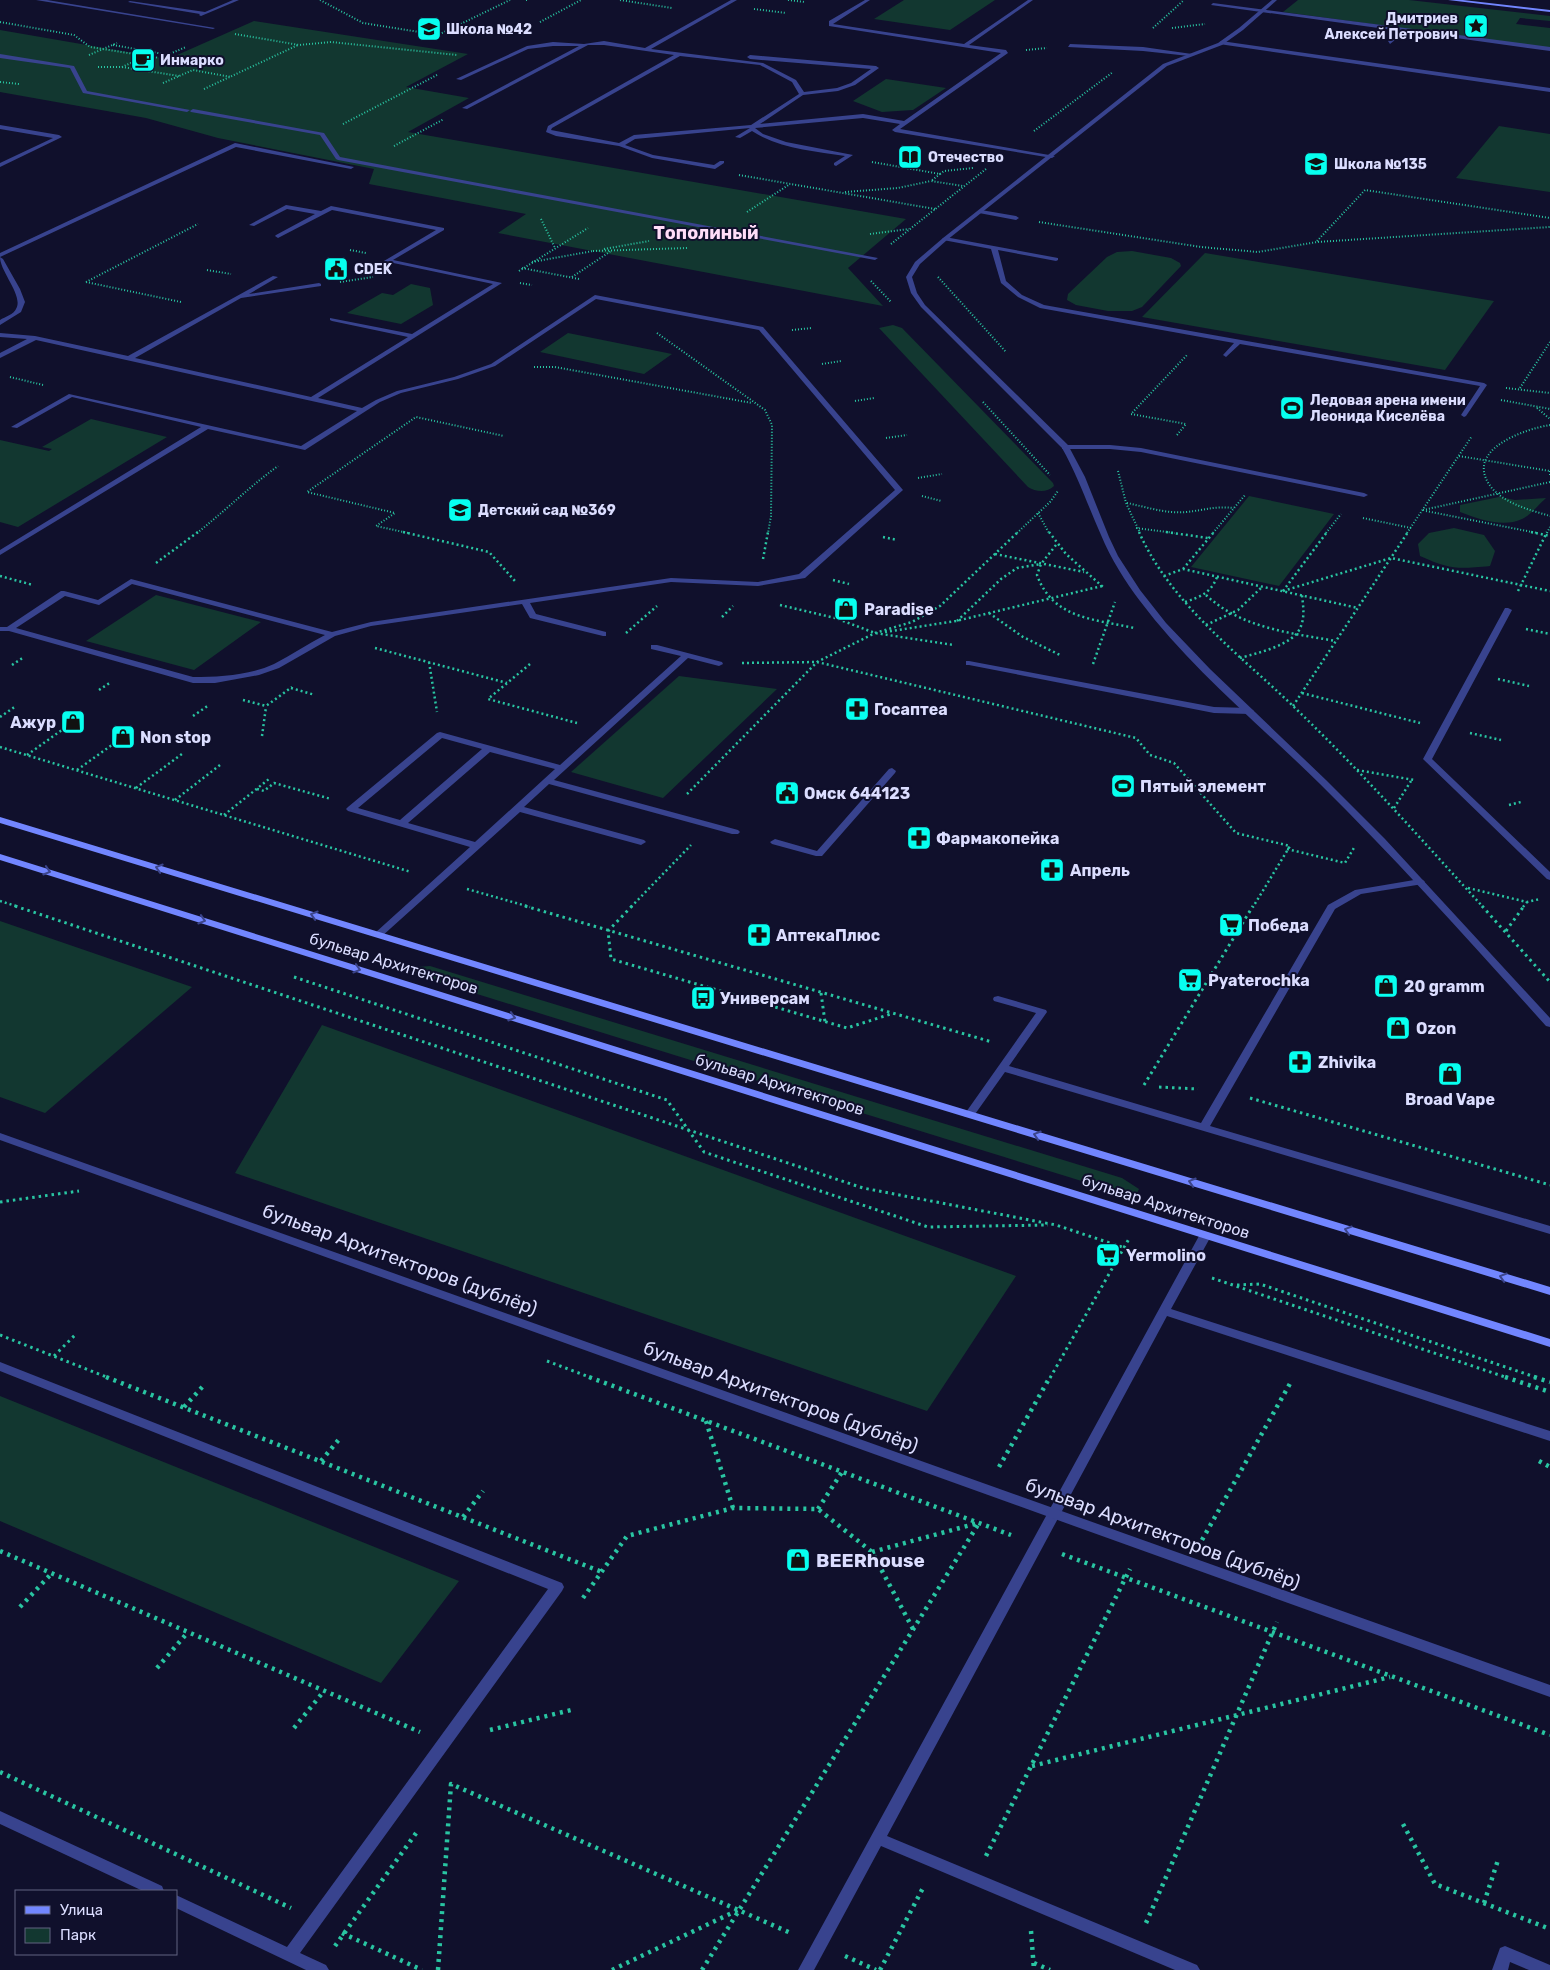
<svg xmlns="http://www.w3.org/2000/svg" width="1550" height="1970" font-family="Rubik,sans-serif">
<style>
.green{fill:#123730}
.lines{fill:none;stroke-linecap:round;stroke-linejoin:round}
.path-far3{stroke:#29c5a2;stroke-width:2;stroke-dasharray:1 2;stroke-linecap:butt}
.path-far2{stroke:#29c5a2;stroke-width:2.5;stroke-dasharray:2 3;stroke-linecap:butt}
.path-far1{stroke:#29c5a2;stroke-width:3;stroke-dasharray:2.5 4;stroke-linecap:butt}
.path{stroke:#29c5a2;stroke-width:4.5;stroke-dasharray:3 5;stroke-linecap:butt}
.service{fill:#38438e;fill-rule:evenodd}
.pedestrian{fill:#38438e;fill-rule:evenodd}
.minor{fill:#38438e;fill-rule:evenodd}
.secondary{fill:#7286ff;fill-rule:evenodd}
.oneway{stroke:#3c458b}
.labels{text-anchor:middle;stroke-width:4;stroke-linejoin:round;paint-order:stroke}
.far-poi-label{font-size:14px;font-weight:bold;fill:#dbddff;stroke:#10102c;text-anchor:start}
.poi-label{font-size:16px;font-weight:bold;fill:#dbddff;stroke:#10102c;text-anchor:start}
.street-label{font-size:16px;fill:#dbddff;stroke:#10102c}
.far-district-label{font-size:18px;font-weight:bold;fill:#ffddf8;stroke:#10102c}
.near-street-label{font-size:19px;fill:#dbddff;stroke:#10102c}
.near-poi-label{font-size:19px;font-weight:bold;fill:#dbddff;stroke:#10102c;text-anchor:start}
</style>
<rect width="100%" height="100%" fill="#10102c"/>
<path class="green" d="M904,0H995L950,30L874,19Z
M1298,0H1409L1550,16V21L1520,18L1516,24L1550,28V48L1283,12Z
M254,21L468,54L406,87L469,98L408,132L906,219L848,268L883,306L498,233L526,214L369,184L374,169L218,138L146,118L0,92V30L168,59Z
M886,79L946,88L913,110L882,112L853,101Z
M1499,126L1550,134V192L1456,178Z
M1132,251L1171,258L1180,263L1181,266L1142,307L1132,311H1108L1076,305L1067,300L1068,294L1107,257L1117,252Z
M1205,253L1494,301L1445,370L1142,317Z
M411,284L430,288L433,305L401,324L347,313L382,293L393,295Z
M893,325L902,328L1053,483L1054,486C1047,493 1036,492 1028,487L879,328Z
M568,333L672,354L644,374L540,352Z
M91,419L167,437L18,527L0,522V440L49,451L52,449L42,447Z
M1249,496L1334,514L1279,586L1191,567Z
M1499,497L1515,500L1546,498C1539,504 1531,515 1522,519C1503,528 1478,519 1460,512V505Z
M1454,528L1484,535L1495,551L1490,566C1458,569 1451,570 1420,556L1418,544L1429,533Z
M156,595L261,622L194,670L86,641Z
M679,676L777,689L663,798L571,772Z
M0,921L192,987L45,1113L0,1097Z
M430,966L1122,1178L1139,1189L1137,1193L1114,1191L419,976L414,970L418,967Z
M322,1025L1016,1276L927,1411L235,1173Z
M0,1396L459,1581L381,1683L0,1521Z"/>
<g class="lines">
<path class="path-far3" d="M320,0L363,23L438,35L510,0
M526,0H528
M620,0L672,8
M788,0L805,2
M754,9L786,13
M0,22L74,35L90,47L160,58L186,47
M540,22L581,0
M1153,28L1184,0
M1172,28L1205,24
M235,34L299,45L331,42L457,55
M113,45L169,55
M1026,50L1047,48
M89,55L117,43
M98,67H122L179,76
M122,67L146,56
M0,82L19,84
M163,83L193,70L231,77
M204,89L298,45
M343,124L437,75
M1034,131L1113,72
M394,146L444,119
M872,162L940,174L931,181L963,186
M940,174L944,171L973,168
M739,175L935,209
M845,192L898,188L931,181
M747,212L790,184
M541,219L555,248
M1039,222L1201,247L1258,252L1317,242L1550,227
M870,234L909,229
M1317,241L1365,190L1550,218
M891,244L986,169
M604,249L649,241
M350,250L366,253
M593,251L687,248
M532,262L593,251
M522,268L579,279
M207,270L231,274
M519,271L588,228
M572,277L611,251
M938,277L1006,352
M871,281L891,302
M86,282L181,302
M86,282L198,224
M340,282L373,277
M520,283L532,285
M792,330L812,328
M657,333L765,410L772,425L771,516L768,533
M822,364L841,361
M534,367H555L752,403
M10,377L43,385
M1506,388L1550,393
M1520,388L1550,342
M1501,400L1550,409
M855,401L874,398
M983,402L1050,475
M1537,408L1550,419
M1550,425C1525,429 1466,449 1489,484C1501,503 1530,510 1550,516
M1177,435L1186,424L1131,414L1187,355
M886,438L907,435
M1459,456L1550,471
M1118,471L1126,503L1140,533
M1550,471V477
M918,478L942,474
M922,496L941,501
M1127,503C1146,507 1167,514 1186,512C1206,510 1213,506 1234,508
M1423,510L1550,482
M1426,511L1537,533
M1038,513L1049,533
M1363,518L1411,528
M1136,528L1175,533
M197,533C225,511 249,487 278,466
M408,533L376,526L395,513L307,492L416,417L504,436
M1017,533L1050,502L1058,491
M1213,533L1245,495
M1326,533L1341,514
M1407,533L1472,436
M1547,533L1550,527"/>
<path class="path-far2" d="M403,532L489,552L515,581
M1049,532L1066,554L1103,587
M1139,532C1171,604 1238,653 1293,706C1360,770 1421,839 1483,907
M1166,532L1208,538
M1531,532L1550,536
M883,537L897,540
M1056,545L1041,564L1037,575C1053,619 1094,619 1134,628
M995,554L1084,572
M763,559L768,532
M156,563L198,532
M1183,569L1214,532
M0,576L33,585
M1164,576L1183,569L1358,608
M833,580L849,584
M1283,591L1391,558L1550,591
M1283,591L1327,532
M1518,591L1547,532
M1206,595C1241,628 1290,633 1336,641
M1185,602C1200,597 1211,593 1217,577
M780,605L835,618L875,633L954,645
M989,613L1023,637L1060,655
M722,617L733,606
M835,618L844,610
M957,621L1001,579L1017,568L1041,564
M1206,625L1238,610L1262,587
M1526,629L1550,634
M885,632L956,621L1102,586
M626,633L657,606
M375,648L507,683
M1240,658C1257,653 1295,645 1301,626C1305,616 1303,605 1302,595
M429,662L437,712
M742,663L817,662L1136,738L1150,755L1174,763L1236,833L1290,846L1253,907
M530,664L488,699L577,723
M1093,664L1115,602
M12,665L24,657
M1498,679L1529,686
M291,688L315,695
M99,690L111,682
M1302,693L1420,723
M243,700L266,706L292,687
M1293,706L1408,532
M193,716L209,705
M0,717L16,706
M1470,733L1501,740
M262,736L266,707
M0,747L411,872
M27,755L73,722
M77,770L123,737
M1357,770L1414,780
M136,788L182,754
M257,789L264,791L274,783L331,799
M687,794L817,662L875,633L912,622L940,606L1018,532
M175,800L220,765
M1509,805L1521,802
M1394,808L1411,781
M224,815L269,779
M1287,849L1345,863L1355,846
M1468,888L1527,902L1540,899
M467,889L530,907
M0,901L19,907
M631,907L691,845
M1523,907L1527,902"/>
<path class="path-far1" d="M15,906L863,1188L1056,1225L1161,1260
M525,906L992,1042
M632,906L608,931L611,959L847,1028L891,1014
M1482,906L1550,982
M1506,931L1524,906
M294,977L667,1100L704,1152L928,1227L1048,1225
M821,993L825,1022
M1144,1085L1253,906
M1159,1087L1198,1089
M1250,1098L1550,1185
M0,1202L79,1191
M1212,1278L1508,1378
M1237,1285L1260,1284L1538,1378
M0,1335L109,1378
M54,1356L76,1334
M547,1361L592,1378
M1050,1378L1130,1237"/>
<path class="path" d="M106,1377L602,1572
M589,1377L1011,1535
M1505,1377L1550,1392
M1534,1377L1550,1382
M184,1407L205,1384
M706,1421L733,1508
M321,1461L341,1437
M1539,1461L1550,1467
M999,1467L1050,1377
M818,1509L842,1472
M463,1517L483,1491
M1202,1540L1292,1380
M0,1551L420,1732
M872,1552L978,1523
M1062,1554L1550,1735
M583,1598L627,1536L733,1508L818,1509L872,1552L913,1629
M20,1607L52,1573
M157,1668L188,1632
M294,1728L324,1691
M490,1730L571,1710
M1032,1766L1390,1677
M0,1772L291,1908
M1403,1824L1435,1884L1550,1929
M986,1856L1130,1569
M1484,1903L1498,1860
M1146,1923L1277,1622
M1031,1931L1034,1970
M342,1933L422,1970
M335,1946L419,1829
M845,1956L876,1970
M1034,1963L1050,1970
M438,1970L451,1784L793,1934
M612,1970L738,1910
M702,1970L979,1523
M880,1970L924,1886"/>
<path class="service" d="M36,0H47L215,28L213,29Z
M233,0H239L201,16L199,15L200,14L128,2L130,1L205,12Z
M731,0H737L651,49L763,63L796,80L804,92L837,88L851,83L871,69L750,59L747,57L750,55L876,66L879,68L855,85L838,91L803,95L760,124L863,114L904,121L1001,53L829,26V21L865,0H870L833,24L964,44L1028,0H1033L969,45L1006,50L1008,53L900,129L1055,156L1052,158L895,132L892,130L900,124L863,118L755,128L763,134L786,142L853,155L836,166L834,165V163L845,156C814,151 779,149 752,131L740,138L735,137L750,128L635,139L625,145L653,155L714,165L720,161H724V163L715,169L652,158L619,146L556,136L546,132L548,126L674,55L604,45H588L467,109L462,108L579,46H553L528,49L461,80L456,79L527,46L553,42L584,44L604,41L645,48ZM680,56L760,65L792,82L799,94L751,125L634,135L619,143L551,130L552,128Z
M1213,3L1550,47V51L1406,31L1390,44L1388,41L1400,31L1211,5Z
M1221,41L1550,88V92L1219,44Z
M1070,44L1143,47L1192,54L1189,56L1143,51L1068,47Z
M0,125L59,135L62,137L0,167V163L53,138L0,129Z
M235,143L354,167L351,169L236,147L0,257V253Z
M286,205L321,211L331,206L444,228V230L393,260L502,283L318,398L362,408L376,400L397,391L454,377L491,364L595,295L763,327L903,490L805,578L758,586L671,582L530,603L536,614L606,632V636H603L530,618L522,604L371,626L335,636L279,668L259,675L215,683H193L9,631H0V627H7L61,591H64L98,600L131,579L332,632L371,622L671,578L758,582L799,574L895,490L759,330L596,299L495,366L458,379L401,393L380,402L305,450L208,429L0,555V550L201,427L72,397L17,428L11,427L69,394L301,446L357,411L36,340L0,358V353L27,339L0,337V333L35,336L128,356L273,276L278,277L249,294L319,283L321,284V286L241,298L135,358L311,397L408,337L332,321L330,320V318L412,334L493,284L384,261L436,230L332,210L278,238L275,236L276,235L315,214L287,209L254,226L249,225ZM132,584L325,635C308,644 291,655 274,664C250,675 220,677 193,677L16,628L65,596L99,605Z
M981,210L1016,216L1019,218L1016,220L979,213V211Z
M945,237L1058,258V260L1056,261L998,250L1006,281L1022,295L1044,305L1484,383L1487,385L1466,416L1464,417L1461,415L1480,386L1240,344L1226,357L1223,355L1234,343L1040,308L1018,297L1001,283L991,249L943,240L942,239Z
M0,257L3,259L20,289L25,302L21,312L0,325V320C5,317 14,314 16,309C24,296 0,272 0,257Z
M1062,445H1110L1141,448L1364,493L1368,495L1364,497L1141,452L1110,449H1062Z
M1505,608H1508L1512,610L1432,759L1550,872V880L1547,879L1423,759Z
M651,645H657L722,662L723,664L719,666L688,658L554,780L738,830L740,832L738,834H732L549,784L524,807L644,840L646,842L641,845L520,812L381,937H375L373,935L375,933L470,847L348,811L346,809L348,807L437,733L440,732L560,765L681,656L651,649ZM442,738L482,749L400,820L358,808ZM490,752L555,769L475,842L408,823Z
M966,661H969L1214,707L1250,708L1254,711L1250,714L1214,713L969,665H966Z
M892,768L896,771L895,773L822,856H816L772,844L770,842L775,839L817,851L889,769Z
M1420,879L1423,880L1425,882L1423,884L1361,894L1335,909L1210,1126L1550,1226V1234L1005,1072L973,1117H965L964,1115L1036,1013L994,1001L993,999L994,997L998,996L1046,1010L1047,1012L1009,1066L1201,1123L1328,905L1355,890Z
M1205,1232L1209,1233L1211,1236L1171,1309L1550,1431V1441L1167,1316L887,1836L1197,1965L1200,1970H1175L881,1846L814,1970H798L1199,1236L1201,1233Z
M0,1362L562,1583L564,1587L562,1591L300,1953L326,1965L329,1970H306L176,1908V1895L287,1947L548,1589L0,1371Z
M0,1811L162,1886L164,1891H143L0,1824Z
M1505,1946L1550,1965V1970H1529L1510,1962L1508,1970H1492L1500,1948Z"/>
<path class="pedestrian" d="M0,54L74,66L87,91L190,110L187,112L83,93L70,68L0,58Z
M193,109L324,133L340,157L878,258L875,260L338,160L336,159L320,135L191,112L190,111Z"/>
<path class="minor" d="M1272,0H1277L1243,30L1222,45L1167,66L947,240L920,264L912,277L917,293L925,305L1068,445L1085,477L1109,537L1118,556L1140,590L1166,623L1210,669L1326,780L1385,839L1550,1018V1027L1546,1026C1472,944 1398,861 1319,783C1259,724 1191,669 1140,601C1125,581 1111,559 1101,535C1088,506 1078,476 1062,448L921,307L911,293L906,277L915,262L943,238L1163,64L1218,43L1239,28Z
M0,1133L1550,1685V1697L0,1140Z"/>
<path class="secondary" d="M1448,0H1463L1550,10V12Z
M0,817L1550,1287V1295L0,823Z
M0,854L1550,1339V1347L0,860Z"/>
</g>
<defs><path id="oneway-chevron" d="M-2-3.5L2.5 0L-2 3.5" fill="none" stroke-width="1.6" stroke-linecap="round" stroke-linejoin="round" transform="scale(1.25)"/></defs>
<g class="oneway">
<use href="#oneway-chevron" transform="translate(159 868) rotate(-163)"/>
<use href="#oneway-chevron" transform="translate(47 871) rotate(17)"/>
<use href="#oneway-chevron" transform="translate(314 915) rotate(-163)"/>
<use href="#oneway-chevron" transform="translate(202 920) rotate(17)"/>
<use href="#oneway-chevron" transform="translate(357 969) rotate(17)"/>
<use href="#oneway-chevron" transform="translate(512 1017) rotate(17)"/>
<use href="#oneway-chevron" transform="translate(1037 1135) rotate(-163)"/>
<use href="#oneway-chevron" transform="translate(1192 1182) rotate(-163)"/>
<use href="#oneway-chevron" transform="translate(1348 1230) rotate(-163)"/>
<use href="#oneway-chevron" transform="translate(1503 1277) rotate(-163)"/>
</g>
<defs>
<symbol id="sight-square" viewBox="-11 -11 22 22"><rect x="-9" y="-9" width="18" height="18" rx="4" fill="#07ffef" stroke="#10102c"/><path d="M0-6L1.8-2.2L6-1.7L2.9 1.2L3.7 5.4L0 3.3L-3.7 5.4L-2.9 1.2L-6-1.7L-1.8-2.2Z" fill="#111"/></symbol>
<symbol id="school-square" viewBox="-11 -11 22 22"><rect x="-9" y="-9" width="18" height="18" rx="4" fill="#07ffef" stroke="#10102c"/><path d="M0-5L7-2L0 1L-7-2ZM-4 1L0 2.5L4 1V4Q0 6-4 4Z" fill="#111"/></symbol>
<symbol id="cafe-square" viewBox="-11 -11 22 22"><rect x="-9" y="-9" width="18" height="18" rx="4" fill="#07ffef" stroke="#10102c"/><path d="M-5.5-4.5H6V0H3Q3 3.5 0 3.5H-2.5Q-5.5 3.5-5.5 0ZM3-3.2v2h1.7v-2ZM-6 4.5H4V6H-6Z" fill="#111"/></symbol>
<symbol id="library-square" viewBox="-11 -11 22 22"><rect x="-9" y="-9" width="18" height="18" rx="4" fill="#07ffef" stroke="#10102c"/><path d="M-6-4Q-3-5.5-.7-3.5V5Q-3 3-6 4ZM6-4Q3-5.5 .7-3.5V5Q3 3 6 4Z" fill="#111"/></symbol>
<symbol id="civic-square" viewBox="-11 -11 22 22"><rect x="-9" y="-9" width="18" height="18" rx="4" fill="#07ffef" stroke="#10102c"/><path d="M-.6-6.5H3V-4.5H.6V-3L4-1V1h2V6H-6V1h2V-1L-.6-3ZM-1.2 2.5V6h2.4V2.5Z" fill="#111"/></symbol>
<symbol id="stadium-square" viewBox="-11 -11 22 22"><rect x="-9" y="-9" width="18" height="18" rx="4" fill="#07ffef" stroke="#10102c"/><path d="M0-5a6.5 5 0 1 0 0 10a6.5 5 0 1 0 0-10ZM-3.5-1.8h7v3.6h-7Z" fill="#111"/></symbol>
<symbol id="shop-square" viewBox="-11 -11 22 22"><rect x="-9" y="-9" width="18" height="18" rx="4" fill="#07ffef" stroke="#10102c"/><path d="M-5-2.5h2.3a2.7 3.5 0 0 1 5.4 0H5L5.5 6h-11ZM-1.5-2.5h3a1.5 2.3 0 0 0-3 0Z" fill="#111"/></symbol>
<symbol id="pharmacy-square" viewBox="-11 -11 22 22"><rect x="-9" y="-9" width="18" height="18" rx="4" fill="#07ffef" stroke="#10102c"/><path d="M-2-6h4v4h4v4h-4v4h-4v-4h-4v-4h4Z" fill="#111"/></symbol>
<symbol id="supermarket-square" viewBox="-11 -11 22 22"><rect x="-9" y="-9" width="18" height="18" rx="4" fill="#07ffef" stroke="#10102c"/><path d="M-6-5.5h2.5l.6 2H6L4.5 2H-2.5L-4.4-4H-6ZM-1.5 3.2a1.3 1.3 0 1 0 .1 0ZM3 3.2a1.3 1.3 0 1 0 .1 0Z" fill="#111"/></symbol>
<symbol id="bus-square" viewBox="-11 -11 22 22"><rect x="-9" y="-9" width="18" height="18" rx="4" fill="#07ffef" stroke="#10102c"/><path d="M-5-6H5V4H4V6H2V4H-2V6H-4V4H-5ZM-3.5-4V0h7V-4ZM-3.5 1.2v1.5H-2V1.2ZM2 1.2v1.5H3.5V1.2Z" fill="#111"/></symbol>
</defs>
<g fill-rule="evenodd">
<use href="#sight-square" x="1462" y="12" width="28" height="28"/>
<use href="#school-square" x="415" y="15" width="28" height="28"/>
<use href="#cafe-square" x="129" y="46" width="28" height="28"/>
<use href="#library-square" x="896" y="143" width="28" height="28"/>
<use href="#school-square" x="1302" y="150" width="28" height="28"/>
<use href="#civic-square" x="322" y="255" width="28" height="28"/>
<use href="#stadium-square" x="1278" y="394" width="28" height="28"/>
<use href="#school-square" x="446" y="496" width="28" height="28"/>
<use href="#shop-square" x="832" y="595" width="28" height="28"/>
<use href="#pharmacy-square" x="843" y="695" width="28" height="28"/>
<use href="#shop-square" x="59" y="708" width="28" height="28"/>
<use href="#shop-square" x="109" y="723" width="28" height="28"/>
<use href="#stadium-square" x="1109" y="772" width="28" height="28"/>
<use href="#civic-square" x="773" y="779" width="28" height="28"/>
<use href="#pharmacy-square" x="905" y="824" width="28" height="28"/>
<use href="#pharmacy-square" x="1038" y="856" width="28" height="28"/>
<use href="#supermarket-square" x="1217" y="911" width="28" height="28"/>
<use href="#pharmacy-square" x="745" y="921" width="28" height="28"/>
<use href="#supermarket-square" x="1176" y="966" width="28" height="28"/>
<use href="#shop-square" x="1372" y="972" width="28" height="28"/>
<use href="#bus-square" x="689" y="984" width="28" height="28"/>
<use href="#shop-square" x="1384" y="1014" width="28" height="28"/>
<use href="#pharmacy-square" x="1286" y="1048" width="28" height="28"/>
<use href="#shop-square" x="1436" y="1060" width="28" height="28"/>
<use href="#supermarket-square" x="1094" y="1241" width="28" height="28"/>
<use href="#shop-square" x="784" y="1546" width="28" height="28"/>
</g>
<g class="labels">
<g class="far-poi-label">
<text x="1458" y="23" text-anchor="end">Дмитриев<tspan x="1458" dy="16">Алексей Петрович</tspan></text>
<text x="446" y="34">Школа №42</text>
<text x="160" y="65">Инмарко</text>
<text x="928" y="162">Отечество</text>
<text x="1334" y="169">Школа №135</text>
<text x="354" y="274">CDEK</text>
<text x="1310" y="405">Ледовая арена имени<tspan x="1310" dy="16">Леонида Киселёва</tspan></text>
<text x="478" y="515">Детский сад №369</text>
</g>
<g class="poi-label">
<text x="864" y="615">Paradise</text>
<text x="874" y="715">Госаптеа</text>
<text x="56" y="728" text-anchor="end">Ажур</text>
<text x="140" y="743">Non stop</text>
<text x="1140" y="792">Пятый элемент</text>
<text x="804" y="799">Омск 644123</text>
<text x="936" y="844">Фармакопейка</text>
<text x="1070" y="876">Апрель</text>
<text x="1248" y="931">Победа</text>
<text x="776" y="941">АптекаПлюс</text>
<text x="1208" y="986">Pyaterochka</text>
<text x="1404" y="992">20 gramm</text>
<text x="720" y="1004">Универсам</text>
<text x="1416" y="1034">Ozon</text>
<text x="1318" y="1068">Zhivika</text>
<text x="1450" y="1105" text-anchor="middle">Broad Vape</text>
<text x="1126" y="1261">Yermolino</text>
</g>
<g class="street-label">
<text transform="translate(394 963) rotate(17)" y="6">бульвар Архитекторов</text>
<text transform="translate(780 1084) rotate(17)" y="6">бульвар Архитекторов</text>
<text transform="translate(1166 1206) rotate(18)" y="6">бульвар Архитекторов</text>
</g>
<g class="far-district-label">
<text x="706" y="239">Тополиный</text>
</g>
<g class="near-street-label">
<text transform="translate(400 1259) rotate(20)" y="7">бульвар Архитекторов (дублёр)</text>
<text transform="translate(781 1396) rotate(20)" y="7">бульвар Архитекторов (дублёр)</text>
<text transform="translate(1163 1533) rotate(20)" y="7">бульвар Архитекторов (дублёр)</text>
</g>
<g class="near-poi-label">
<text x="816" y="1567">BEERhouse</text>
</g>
</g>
<rect x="15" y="1890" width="162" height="65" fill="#10102c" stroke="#616280"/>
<rect x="25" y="1906" width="25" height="8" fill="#7286ff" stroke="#616280"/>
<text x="60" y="1915" font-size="15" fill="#dbddff">Улица</text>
<rect x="25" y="1928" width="25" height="15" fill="#123730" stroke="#616280"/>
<text x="60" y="1940" font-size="15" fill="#dbddff">Парк</text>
</svg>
